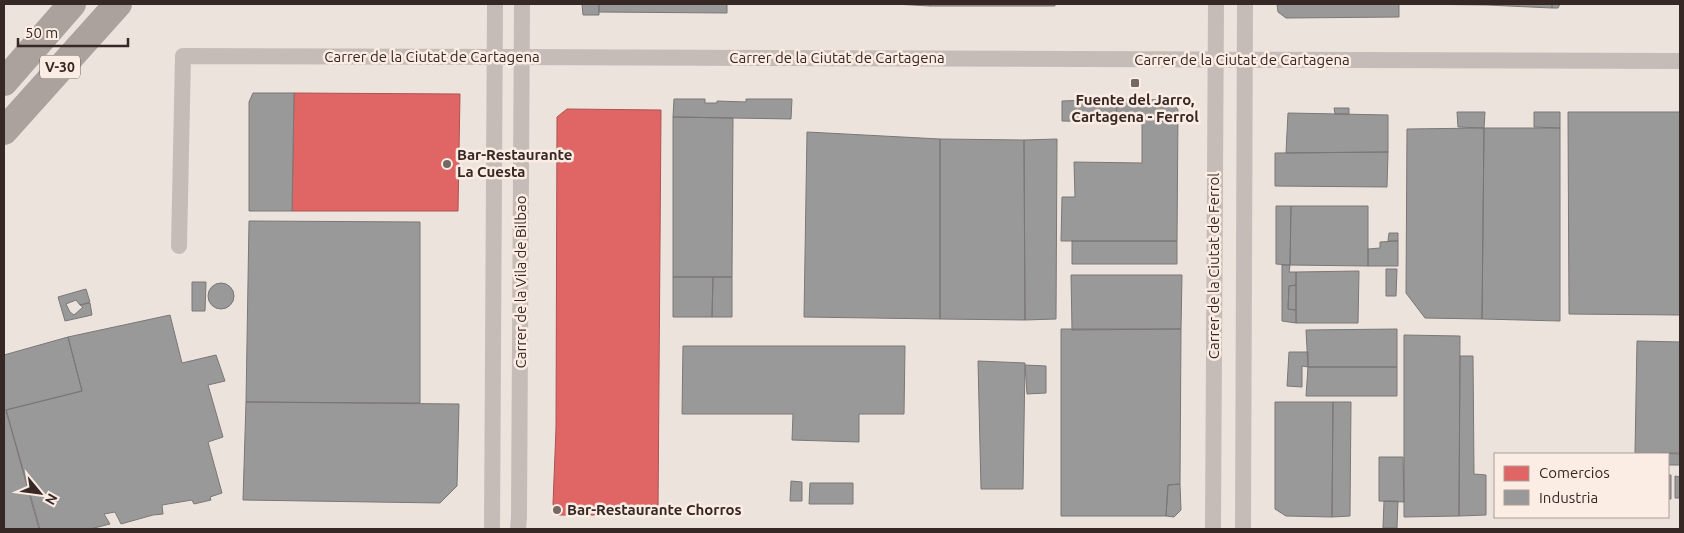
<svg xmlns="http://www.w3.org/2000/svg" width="1684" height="533" font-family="Ubuntu,sans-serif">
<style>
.shops{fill:#e06666;stroke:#ad5352}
.industry{fill:#999;stroke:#7b7776}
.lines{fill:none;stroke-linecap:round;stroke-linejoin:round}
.minor{stroke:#c5bcb7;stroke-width:16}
.motorway{stroke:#aca29d;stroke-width:28}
.poi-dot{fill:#766965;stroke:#fbede4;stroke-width:2}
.labels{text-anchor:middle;stroke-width:5;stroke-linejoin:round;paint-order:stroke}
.shield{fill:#fbede4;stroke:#71635e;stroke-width:1}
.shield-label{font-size:14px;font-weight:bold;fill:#362825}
.street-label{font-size:15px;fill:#362825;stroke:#fbede4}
.poi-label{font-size:15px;font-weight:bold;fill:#362825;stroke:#fbede4;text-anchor:start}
</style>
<rect width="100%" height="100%" fill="#ede3dd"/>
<path class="shops" d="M294,93L460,94L458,211H292Z
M567,109L661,110L658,515H558L555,512L553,504L556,428L557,117Z"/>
<path class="industry" d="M582,4H599V15H583Z
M599,4H727V13L599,12Z
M894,4H930V6Z
M930,4H1055V6H930Z
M1277,4H1399V17L1286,18L1278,12Z
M1406,4H1487V5Z
M1487,4H1552V8L1487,5Z
M1552,4H1560L1558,8H1552Z
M253,93H294L292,211H249V102Z
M674,99H705V103H717V101L746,102V99H792L791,119L673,117Z
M1117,99L1116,122L1062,121V101Z
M1117,99L1167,100L1173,102L1178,110L1177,241H1061L1062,197H1075L1074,162L1142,163V123L1116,122Z
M1334,108H1349V114H1335Z
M1457,112H1485L1484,128L1458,127Z
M1534,112H1560V128L1534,127Z
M1568,112H1680V315L1569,314Z
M1288,113L1388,115V152L1286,153Z
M673,117L733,118L732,277H673Z
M1484,128H1560V321L1482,319Z
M1484,128L1482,319L1425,318L1406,293L1407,129Z
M807,132L940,139V319L804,317Z
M940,139L1024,140L1025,320L940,319Z
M1057,139L1056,319L1025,320L1024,140Z
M1388,152L1387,187L1275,186V153Z
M1276,206H1291L1290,265L1276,264Z
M1291,206H1368V266L1290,265Z
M249,221L420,222V403L246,402Z
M1389,233H1398V241H1388Z
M1072,241H1177V264H1072Z
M1398,241V266H1368V249L1380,248V242Z
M1282,265H1290L1289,272H1296V285L1289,286L1288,309L1296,310V323L1282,321Z
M1386,269H1397L1396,296H1386Z
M1359,271L1358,323H1296V272Z
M1071,275H1182L1181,329L1072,330Z
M673,277H713L712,317H673Z
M713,277H732V317H712Z
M192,282H206L205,311H192Z
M208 296a13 13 0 1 1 26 0a13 13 0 1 1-26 0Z
M1296,285V310L1288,309L1289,286Z
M86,289L90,302L80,305L76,300L66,304L70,312L74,315L83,307L80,305L90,303L92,315L65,321L58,297Z
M170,315L182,363L216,355L225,381L208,385L223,437L208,442L222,493L210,497L211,500L194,504L192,500L162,505L163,514L153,515L121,524L115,512L104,514L110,524L90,529H40L6,410L82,391L68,337Z
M1061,329H1181L1180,484L1168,485L1166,516H1061Z
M1397,329V367H1308L1306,330Z
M1404,335L1460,336L1459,516L1404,517Z
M68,337L82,391L6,410L39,529H4V355Z
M1637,341L1680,342V453H1635Z
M683,346H905L904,414H859V442L792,440L793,414H682Z
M1289,352H1308V367L1302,366V387L1287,386Z
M1460,356H1473L1474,474L1486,475V515L1459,516Z
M978,361L1025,363L1023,489H981Z
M1025,365L1046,366V393L1027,394Z
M1308,367H1397V396H1306Z
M246,402L459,404L457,486L440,503L243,500Z
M1275,402H1333L1332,517L1286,516L1275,509Z
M1333,402H1351L1350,516L1332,517Z
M1662,453L1680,454V465H1668V454Z
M1379,457H1403L1404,502L1379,501Z
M1668,475H1671V499H1668Z
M1675,476L1680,477V498H1675Z
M791,481L802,482V501H790Z
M810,483H853V504H809Z
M1180,484L1181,510L1174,517L1166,516L1168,485Z
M1384,501H1398L1397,528H1383Z"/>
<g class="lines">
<path class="minor" d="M179,246L183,56L1680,61
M492,529L495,4
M518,529L519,517L522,4
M1213,529L1216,4
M1243,529L1245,4"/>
<path class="motorway" d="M4,82L72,4
M4,131L118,4"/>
</g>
<g class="poi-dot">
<rect x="1130" y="78" width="10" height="10" rx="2.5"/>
<circle cx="447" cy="164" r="5"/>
<circle cx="557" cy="510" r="5"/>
</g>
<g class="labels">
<rect class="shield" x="40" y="55.5" width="40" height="23" rx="4"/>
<g class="shield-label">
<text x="60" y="72">V-30</text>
</g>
<g class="street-label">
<text x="432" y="62">Carrer de la Ciutat de Cartagena</text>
<text x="837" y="63">Carrer de la Ciutat de Cartagena</text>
<text x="1242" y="65">Carrer de la Ciutat de Cartagena</text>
<text transform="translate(1214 266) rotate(-90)" y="5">Carrer de la Ciutat de Ferrol</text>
<text transform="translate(521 282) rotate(-90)" y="5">Carrer de la Vila de Bilbao</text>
</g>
<g class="poi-label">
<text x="1135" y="105" text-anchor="middle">Fuente del Jarro,<tspan x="1135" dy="17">Cartagena - Ferrol</tspan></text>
<text x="457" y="160">Bar-Restaurante<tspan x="457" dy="17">La Cuesta</tspan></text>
<text x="567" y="515">Bar-Restaurante Chorros</text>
</g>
</g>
<rect width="1684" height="533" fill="none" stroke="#362825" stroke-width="10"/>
<rect x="1494" y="453" width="175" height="65" fill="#fbede4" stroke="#ac9e98"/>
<rect x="1504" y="466" width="25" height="15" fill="#e06666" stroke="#ac9e98"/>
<text x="1539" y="478" font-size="15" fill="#362825">Comercios</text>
<rect x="1504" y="490" width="25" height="15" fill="#999999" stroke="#ac9e98"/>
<text x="1539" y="503" font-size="15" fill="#362825">Industria</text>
<g transform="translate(40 493) rotate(119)" stroke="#fbede4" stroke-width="4" paint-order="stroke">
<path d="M0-4L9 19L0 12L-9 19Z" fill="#362825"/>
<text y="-8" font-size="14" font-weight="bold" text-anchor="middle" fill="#362825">N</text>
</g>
<path d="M18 38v8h110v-8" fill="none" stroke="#362825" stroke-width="2.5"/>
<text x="25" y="38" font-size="15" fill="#362825" stroke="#fbede4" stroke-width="4" paint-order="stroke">50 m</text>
</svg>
